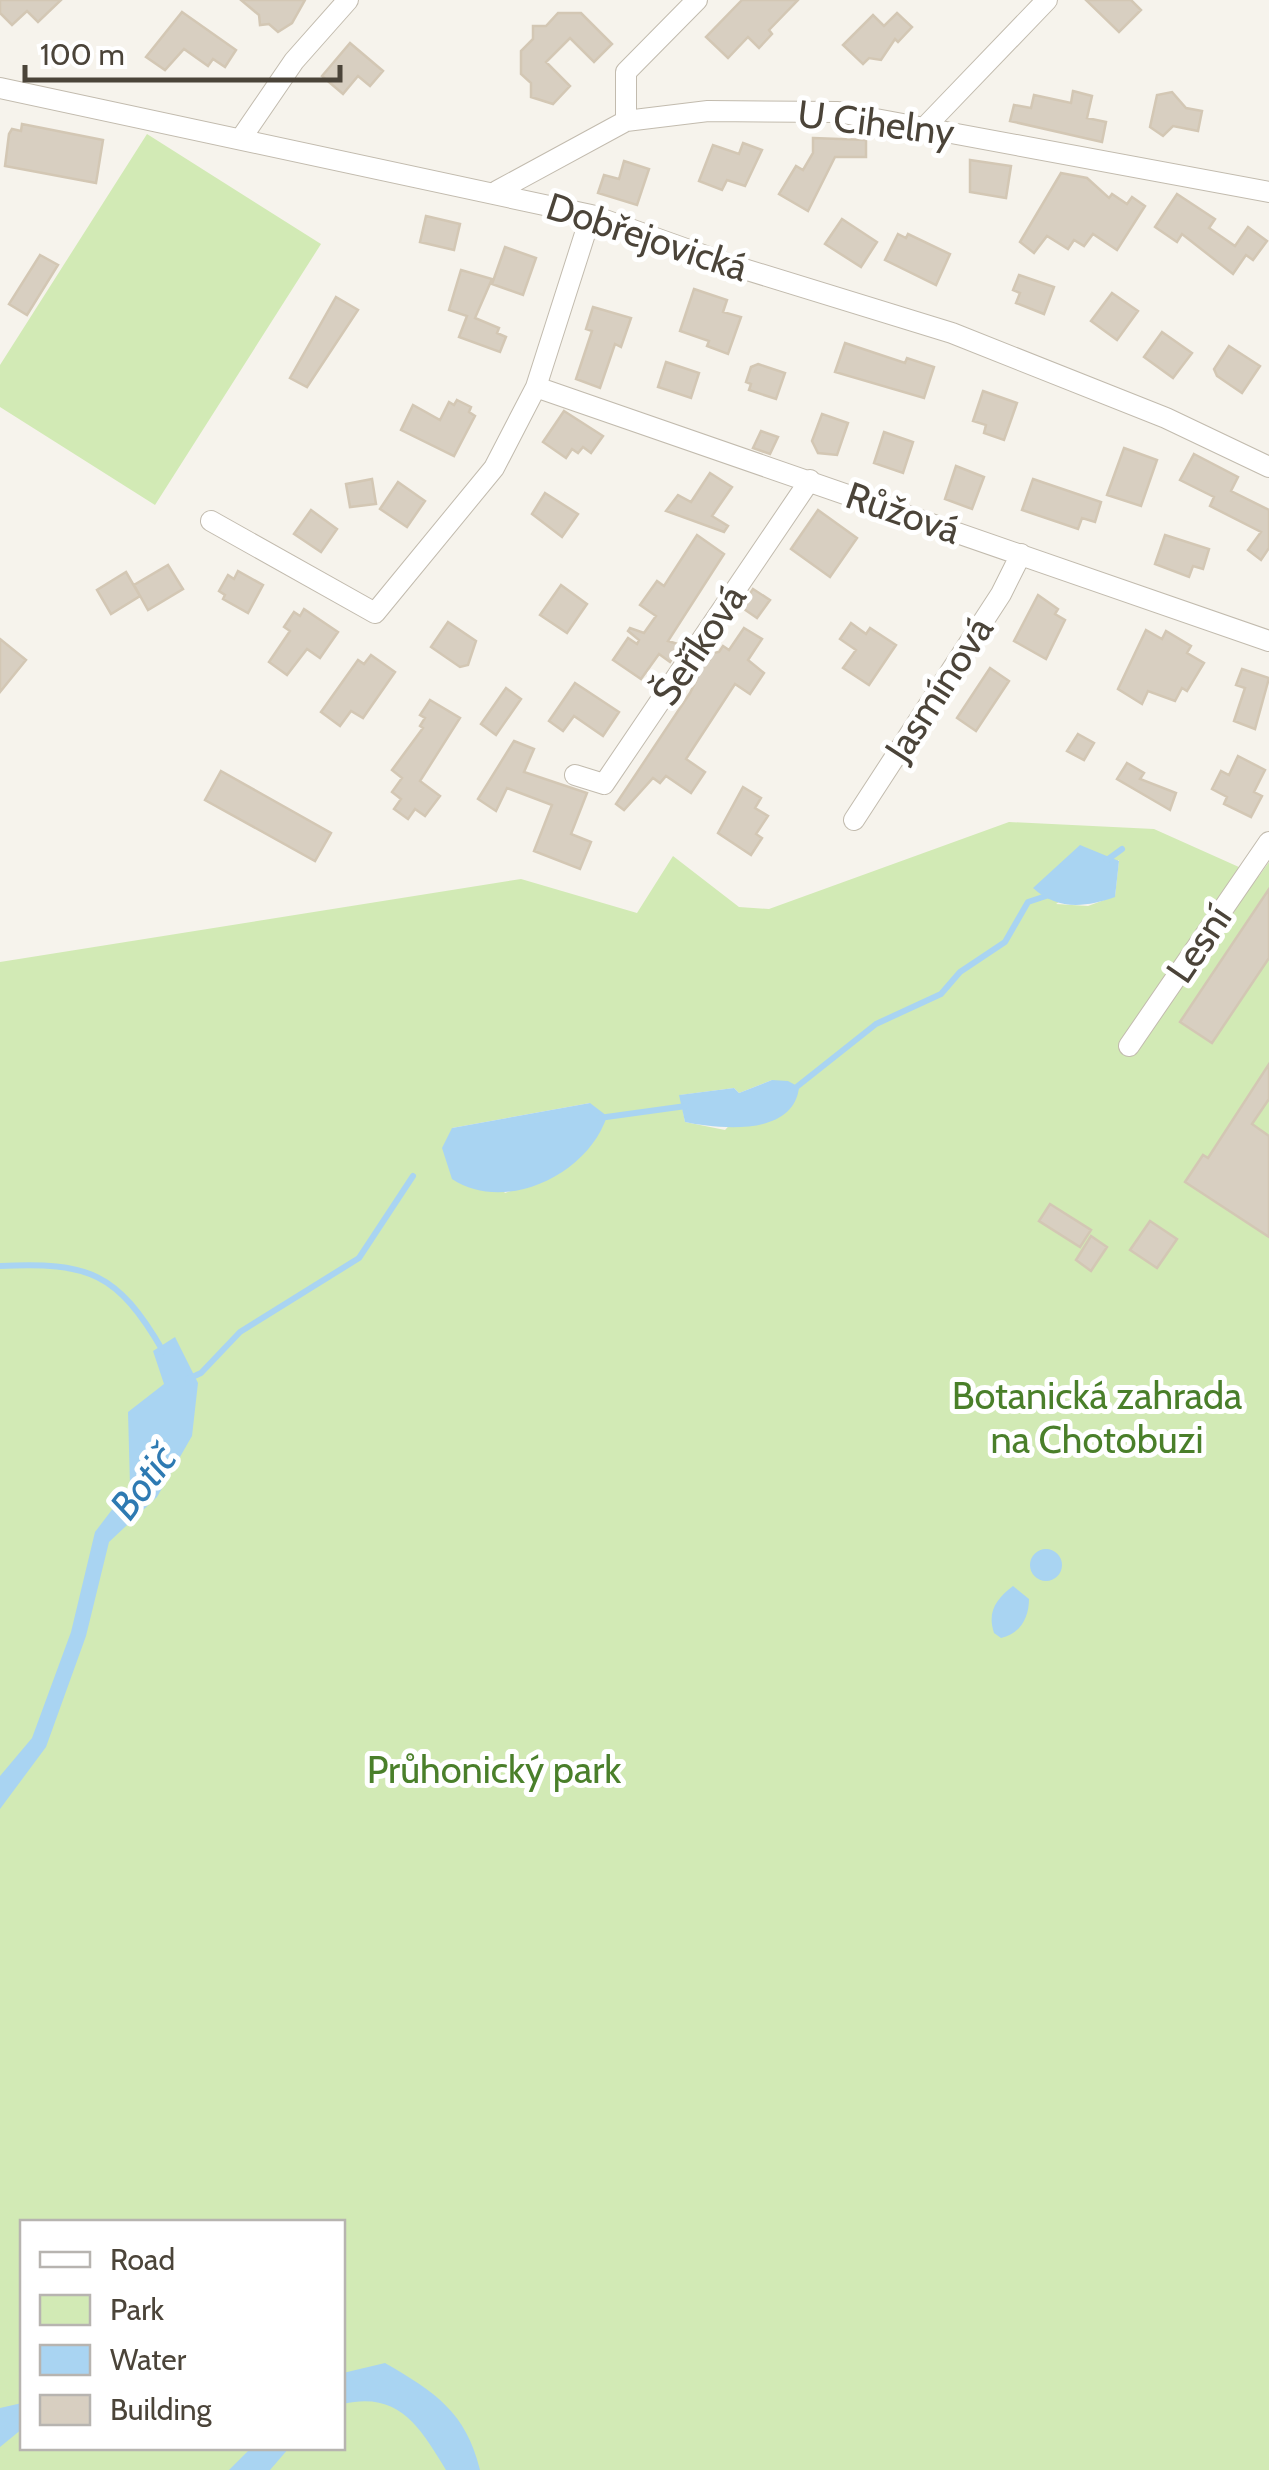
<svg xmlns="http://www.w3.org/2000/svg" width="1269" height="2470" font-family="Cabin,sans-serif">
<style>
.green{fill:#d2eab5;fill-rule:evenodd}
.water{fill:#a9d4f2}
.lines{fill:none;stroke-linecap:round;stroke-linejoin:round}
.stream{stroke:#a9d4f2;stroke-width:6}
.building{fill:#d8cfc1;stroke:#d3c7b4;stroke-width:2.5}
.minor-casing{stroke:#c2bbae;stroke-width:22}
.minor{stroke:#fff;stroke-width:20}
.labels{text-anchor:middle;stroke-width:10;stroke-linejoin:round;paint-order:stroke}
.street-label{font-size:38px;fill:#4b4439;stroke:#fff}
.park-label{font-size:38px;fill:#4a7f2a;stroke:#fff}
.water-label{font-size:40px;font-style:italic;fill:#2e7ab2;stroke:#fff}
</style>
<rect width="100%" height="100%" fill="#f6f3ec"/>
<path class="green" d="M147,134L321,244L155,505L0,407V365Z
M1009,822L1154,829L1259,876L1269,862V2470H0V962L521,879L637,913L673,856L739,907L769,909ZM1119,860L1115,896L1088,906L1056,904ZM772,1080L725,1130L685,1122L680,1095L734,1088L739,1093ZM590,1103L560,1173L505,1193L452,1128ZM22,2222H342V2448H22Z"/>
<path class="water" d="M1080,845L1119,861L1115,897C1086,907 1058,911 1033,888Z
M772,1080L788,1081L799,1087C794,1137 719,1129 685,1122L679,1095L734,1088L739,1093Z
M590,1103L607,1116C588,1175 505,1214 452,1179L442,1148L452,1128Z
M175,1337L198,1383L192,1436L157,1497L109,1542L86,1636L46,1747L0,1809V1776L32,1738L71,1632L95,1532L130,1486L128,1412L164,1384L153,1351Z
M1030 1565a16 16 0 1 1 32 0a16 16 0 1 1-32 0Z
M1013,1586L1029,1599C1029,1618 1020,1634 1001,1638L994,1633C987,1612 996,1599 1013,1586Z
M385,2363C435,2392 466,2412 480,2470H446C420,2427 399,2391 343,2404V2373Z
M22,2403V2429L0,2447V2408Z
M251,2448H289L270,2470H229Z"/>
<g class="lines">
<path class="stream" d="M1107,860L1122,849
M794,1089L876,1024L941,994L960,972L1005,942L1028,902L1049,895
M599,1118L686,1106
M0,1266C89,1262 117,1272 163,1351
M188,1379L201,1373L240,1332L359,1258L413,1176"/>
</g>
<path class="building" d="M0,0H61L38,22L27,11L12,25L0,13Z
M241,0H305L292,23L278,32L269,24L260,25L259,15Z
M742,0H798L769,30L772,34L759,48L748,37L728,58L706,37Z
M1086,0H1131L1141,10L1119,32Z
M182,12L236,50L225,67L213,59L208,66L184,49L165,70L146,57Z
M558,13H581L612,44L594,62L570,38L546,62L570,86L553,104L531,97V83L521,74V51L533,39V26H546Z
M897,13L912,27L898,42L895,39L881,60L869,58L863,64L843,45L873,15L884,26Z
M350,43L383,71L370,86L358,76L343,94L322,76Z
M1073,91L1092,96L1087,118L1106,122L1102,142L1010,121L1014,105L1031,108L1034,95L1071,103Z
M1172,92L1186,108L1202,111L1198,131L1173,126L1163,136L1150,127L1157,95Z
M22,124L103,140L96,183L5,166L9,134L12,129L21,131Z
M813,138L866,140V157H835L808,211L779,194L796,166L803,170L813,153Z
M743,143L762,150L745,186L727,180L722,190L699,181L713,145L739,154Z
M970,160L1011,166L1006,198L970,192Z
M624,161L649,169L637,205L598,193L604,175L619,179Z
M1061,173L1087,178L1109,198L1112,194L1127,204L1132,197L1145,206L1117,250L1093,234L1084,246L1074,240L1068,249L1047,236L1034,253L1020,242Z
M1177,194L1215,219L1209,228L1235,246L1248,227L1267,241L1253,260L1246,255L1233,274L1182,234L1177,242L1155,227Z
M426,216L460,224L454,250L420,242Z
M842,219L877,242L861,267L825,244Z
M898,234L906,238L908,234L950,254L936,285L885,260Z
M505,247L536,258L523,295L492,284Z
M40,255L58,265L27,315L9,304Z
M461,270L492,279L475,318L499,328L497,333L506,337L500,352L459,337L467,316L449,310Z
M1019,275L1054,287L1044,314L1016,303L1020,293L1013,290Z
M694,289L727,300L723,312L741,317L728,354L707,346L709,341L680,331Z
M1112,293L1138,311L1117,340L1091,321Z
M336,297L358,310L307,387L290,378Z
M593,307L631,318L621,347L615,344L600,388L576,379L592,331L586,329Z
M1162,332L1192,353L1173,378L1144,357Z
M845,343L905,363L907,358L934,367L924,398L835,372Z
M1229,346L1260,366L1242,393L1217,376L1214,369Z
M666,362L699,373L691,398L658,387Z
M758,364L785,373L776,399L749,390L751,384L746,382L751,367Z
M983,391L1017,403L1004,440L984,433L986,425L973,421Z
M457,400L471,407L469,412L475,416L454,456L401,430L413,405L440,420L449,402L454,405Z
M564,411L603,436L591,453L583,447L578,453L572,449L566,458L543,442Z
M822,414L848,423L837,455L818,453L812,441Z
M761,431L778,437L770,454L753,448Z
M884,432L913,442L903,473L874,463Z
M1124,448L1157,460L1141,506L1107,495Z
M1194,454L1238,477L1231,491L1269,510V548L1261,560L1248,550L1261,532L1210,506L1214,497L1180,480Z
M956,466L984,477L972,509L945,499Z
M710,473L732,487L712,516L728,526L724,532L666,511L678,495L691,502Z
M372,479L376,504L350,507L346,484Z
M1033,479L1101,502L1095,522L1082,518L1078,529L1022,510Z
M398,482L425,501L407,527L380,509Z
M545,493L578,514L562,537L532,514Z
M311,510L337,529L321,552L294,534Z
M818,510L857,538L830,577L791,549Z
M697,535L724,554L668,641L681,645L670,662L659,654L641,679L613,660L628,638L637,644L639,640L628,631L630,628L644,633L656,616L640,605L657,581L664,586Z
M1165,535L1209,549L1203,569L1193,566L1189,577L1155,564Z
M168,565L183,589L148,610L134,585Z
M238,571L263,585L248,613L223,599L225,595L219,591L228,575L234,579Z
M126,572L140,596L111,614L97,590Z
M561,585L587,604L567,633L540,615Z
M753,589L770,600L757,618L741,607Z
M1038,595L1058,609L1055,614L1065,620L1046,659L1014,641Z
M304,609L338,632L320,658L307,649L287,675L269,662L290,631L284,627L294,612L300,616Z
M448,622L476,641L468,665L460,667L431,647Z
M851,623L866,634L870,628L896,645L869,685L843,668L856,650L840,639Z
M744,628L762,639L748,660L764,673L750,694L735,684L686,759L705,772L691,793L666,776L660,783L653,778L624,810L616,804L690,693L696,681L692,678L709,654L719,652L723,646L729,650Z
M1146,630L1162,639L1166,631L1191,646L1187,653L1204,663L1187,691L1182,688L1175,701L1148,691L1142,704L1118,689Z
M0,639L26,660L0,692Z
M371,655L395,672L363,718L351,711L340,726L321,712L358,660L364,664Z
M990,668L1009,681L976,731L957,718Z
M1242,669L1269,678L1255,729L1234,721L1245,688L1236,685Z
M575,683L619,712L603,736L574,716L563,731L549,721Z
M506,688L521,699L496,735L481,724Z
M430,700L460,718L420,781L440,796L425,816L415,809L408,819L394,809L401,799L392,792L402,778L392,770L423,728L420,726L425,718L420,715Z
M1078,734L1094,743L1084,760L1067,751Z
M514,741L534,749L524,772L587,793L571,834L591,842L580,869L534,851L552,805L507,788L496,811L478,799Z
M1238,756L1265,770L1254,792L1262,796L1251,817L1224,804L1227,797L1212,789L1221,771L1229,775Z
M1127,763L1144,773L1140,779L1176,793L1170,810L1117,779Z
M221,771L331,833L315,861L205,800Z
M743,787L761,798L755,808L768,816L756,834L762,838L751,855L718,833Z
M1269,889V958L1212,1043L1180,1022Z
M1269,1064V1099L1252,1124L1269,1136V1237L1185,1182L1203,1155L1208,1158Z
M1050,1204L1091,1230L1080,1247L1039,1221Z
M1150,1221L1177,1239L1157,1268L1130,1250Z
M1091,1236L1107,1247L1091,1271L1076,1260Z"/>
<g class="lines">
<defs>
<path id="minor" d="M0,88L591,215L731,265L952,333L1166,418L1269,467
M626,121V72L697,0
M925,127L1047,0
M242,137L294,61L348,0
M497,191L626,121L708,111L838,112L1269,192
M536,387L1269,641
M211,521L375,613L494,468L536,387L591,215
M575,775L604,784L810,480
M854,820L1001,594L1021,554
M1129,1046L1269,842"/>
</defs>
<use href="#minor" class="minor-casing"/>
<use href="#minor" class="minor"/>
</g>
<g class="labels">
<g class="street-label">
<text transform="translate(876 123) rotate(7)" y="13">U Cihelny</text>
<text transform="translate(647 237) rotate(18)" y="13">Dobřejovická</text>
<text transform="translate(903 513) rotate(19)" y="13">Růžová</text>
<text transform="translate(699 645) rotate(-56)" y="13">Šeříková</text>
<text transform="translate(939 689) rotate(-57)" y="13">Jasmínová</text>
<text transform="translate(1199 944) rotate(-56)" y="13">Lesní</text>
</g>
<g class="park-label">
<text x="1097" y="1409">Botanická zahrada<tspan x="1097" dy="44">na Chotobuzi</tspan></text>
<text x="494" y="1783">Průhonický park</text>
</g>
<g class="water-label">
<text transform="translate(143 1482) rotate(-53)" y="14">Botič</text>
</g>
</g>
<rect x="20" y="2220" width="325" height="230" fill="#ffffff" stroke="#b7b4b0" stroke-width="2.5"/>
<rect x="40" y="2252" width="50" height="15" fill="#ffffff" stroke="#b7b4b0" stroke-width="2.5"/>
<text x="110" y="2270" font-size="30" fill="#4b4439">Road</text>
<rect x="40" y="2295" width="50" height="30" fill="#d2eab5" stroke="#b7b4b0" stroke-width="2.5"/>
<text x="110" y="2320" font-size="30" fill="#4b4439">Park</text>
<rect x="40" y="2345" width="50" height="30" fill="#a9d4f2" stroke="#b7b4b0" stroke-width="2.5"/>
<text x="110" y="2370" font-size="30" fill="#4b4439">Water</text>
<rect x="40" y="2395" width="50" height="30" fill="#d8cfc1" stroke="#b7b4b0" stroke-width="2.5"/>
<text x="110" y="2420" font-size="30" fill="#4b4439">Building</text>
<path d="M25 65v15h315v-15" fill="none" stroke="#4b4439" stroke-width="5"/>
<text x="40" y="65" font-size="30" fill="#4b4439" stroke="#ffffff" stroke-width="8" paint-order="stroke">100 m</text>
</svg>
